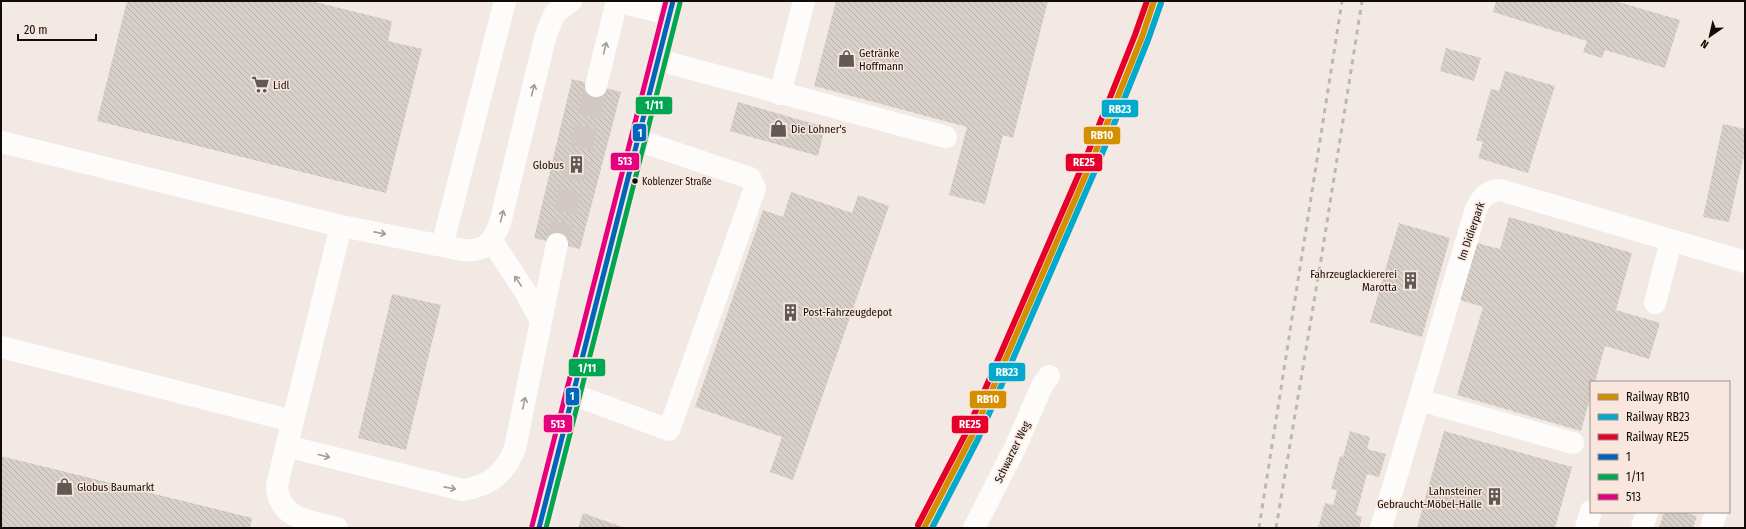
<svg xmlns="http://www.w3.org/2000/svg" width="1746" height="529" font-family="'Fira Sans Condensed',sans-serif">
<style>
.building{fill:url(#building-back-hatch)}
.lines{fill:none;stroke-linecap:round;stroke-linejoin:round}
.minor-tunnel{stroke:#d1c8c3;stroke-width:22;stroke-dasharray:22 11;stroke-linecap:butt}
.minor{stroke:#fdfcfb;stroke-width:22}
.rail{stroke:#bab8b7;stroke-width:3;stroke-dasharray:5 5;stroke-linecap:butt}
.bus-1-casing{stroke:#f9e7de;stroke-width:8}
.bus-2-casing{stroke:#f9e7de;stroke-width:8}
.bus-3-casing{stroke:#f9e7de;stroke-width:8}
.bus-1{stroke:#0065bd;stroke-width:5}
.bus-2{stroke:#00a651;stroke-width:5}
.bus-3{stroke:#e5007d;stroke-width:5}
.rail-1-casing{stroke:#f9e7de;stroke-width:9}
.rail-2-casing{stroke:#f9e7de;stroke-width:9}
.rail-3-casing{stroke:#f9e7de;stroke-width:9}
.rail-1{stroke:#d48f01;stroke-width:6}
.rail-2{stroke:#00a9ce;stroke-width:6}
.rail-3{stroke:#e4002b;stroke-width:6}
.oneway{stroke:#9f9c9a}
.bus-dot{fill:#110c09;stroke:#f9e7de;stroke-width:1.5}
.labels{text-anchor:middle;stroke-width:3;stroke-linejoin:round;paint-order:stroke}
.bus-label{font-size:10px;fill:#110c09;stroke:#f9e7de;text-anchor:start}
.poi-label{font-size:11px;fill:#110c09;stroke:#f9e7de;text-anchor:start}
.street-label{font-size:11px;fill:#110c09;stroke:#f9e7de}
.line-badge{stroke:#f9e7de;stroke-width:1.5}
.badge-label{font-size:11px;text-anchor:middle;font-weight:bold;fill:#fff}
</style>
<defs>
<pattern id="building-back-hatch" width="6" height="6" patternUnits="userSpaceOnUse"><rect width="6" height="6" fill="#d7cfca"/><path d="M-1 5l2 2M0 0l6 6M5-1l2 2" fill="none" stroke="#b8b1ac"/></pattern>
</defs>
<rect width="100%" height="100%" fill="#f3e9e4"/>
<path class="building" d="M127,1H311L392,21L388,41L422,49L386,193L97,121Z
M836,1H1048L1013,138L1003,135L985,204L949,195L967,127L814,86Z
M1496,1H1615L1680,20L1665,68L1605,50L1602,58L1583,52L1587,41L1493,12Z
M1446,48L1481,58L1474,81L1440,71Z
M1505,71L1555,86L1528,173L1478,158L1483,142L1476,140L1491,89L1499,91Z
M572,79L621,92L580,249L534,238Z
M738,102L825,127L818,156L730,131Z
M1723,124L1745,129V159H1743L1729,222L1703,217Z
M791,192L852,213L858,195L889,206L793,480L770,472L782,437L695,407L763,210L783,217Z
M1509,217L1632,253L1616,310L1660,323L1649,359L1605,346L1595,382H1591V395L1581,431L1457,395L1483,307L1460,300L1477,243L1500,249Z
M1399,223L1450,238L1422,337L1370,322Z
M392,294L441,305L406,450L358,438Z
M1350,431L1370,437L1367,449L1386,454L1379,477L1367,474L1356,515L1362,517L1359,528H1318L1325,503L1333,505L1337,490L1331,489L1340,456L1343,457Z
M1444,431L1572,467L1555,528H1417Z
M1,456L252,518L250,528H1Z
M1664,512H1690L1689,514L1697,516L1693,528H1659Z
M583,513L625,528H578Z"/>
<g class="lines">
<path class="minor-tunnel" d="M557,244L596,86"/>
<path class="minor" d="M616,1L669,14
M658,60L946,137
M596,86L617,1
M780,94L804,1
M1,142L341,226L463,250C486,252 492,243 500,223L546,34L555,13L571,1
M442,246L505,1
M1655,303L1671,241
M541,321L557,244
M1,347L293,421
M572,394L669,430L755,188L750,178L637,140
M1419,400L1573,443
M286,446L463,490C489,486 505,474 515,448L541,321L526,293L492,241
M337,528C309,521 278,519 277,485L341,226
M539,528L673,1
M974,528L1014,450L1042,386L1049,376
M1381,528L1476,209C1482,197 1487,191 1500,190L1745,262
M1586,528L1591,511
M1642,528L1647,512
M1711,528L1716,512"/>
<path class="rail" d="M1259,528L1342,1
M1276,528L1321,260L1362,1"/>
<defs>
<path id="bus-1" d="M539,528L673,1"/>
<path id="bus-2" d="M546,528L680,3"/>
<path id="bus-3" d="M532,526L666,1"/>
</defs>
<use href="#bus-1" class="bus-1-casing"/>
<use href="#bus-2" class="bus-2-casing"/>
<use href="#bus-3" class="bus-3-casing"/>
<use href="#bus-1" class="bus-1"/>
<use href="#bus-2" class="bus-2"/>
<use href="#bus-3" class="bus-3"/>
<defs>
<path id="rail-1" d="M924,528L972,436L1091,163L1142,37L1154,1"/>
<path id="rail-2" d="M932,528L978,439L1097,166L1148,40L1161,3"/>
<path id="rail-3" d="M918,525L966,433L1085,160L1135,35L1147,1"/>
</defs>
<use href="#rail-1" class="rail-1-casing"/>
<use href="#rail-2" class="rail-2-casing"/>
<use href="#rail-3" class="rail-3-casing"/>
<use href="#rail-1" class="rail-1"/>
<use href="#rail-2" class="rail-2"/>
<use href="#rail-3" class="rail-3"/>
</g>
<defs><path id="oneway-shaft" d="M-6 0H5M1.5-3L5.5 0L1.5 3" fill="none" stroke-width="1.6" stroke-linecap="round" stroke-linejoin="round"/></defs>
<g class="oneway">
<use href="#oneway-shaft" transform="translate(605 48) rotate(-76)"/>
<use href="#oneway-shaft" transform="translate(533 90) rotate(-76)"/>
<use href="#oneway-shaft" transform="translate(502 216) rotate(-76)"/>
<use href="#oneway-shaft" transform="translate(380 233) rotate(11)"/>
<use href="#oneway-shaft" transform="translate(518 281) rotate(-124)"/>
<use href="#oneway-shaft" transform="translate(524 403) rotate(-78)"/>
<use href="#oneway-shaft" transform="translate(324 456) rotate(14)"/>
<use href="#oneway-shaft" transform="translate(450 488) rotate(11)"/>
</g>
<defs>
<symbol id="shop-bare" viewBox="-9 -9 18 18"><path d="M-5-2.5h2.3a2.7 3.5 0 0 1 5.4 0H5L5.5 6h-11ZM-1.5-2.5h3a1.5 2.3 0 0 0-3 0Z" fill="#605956" stroke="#f9e7de" stroke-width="2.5" paint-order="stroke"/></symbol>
<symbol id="supermarket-bare" viewBox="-9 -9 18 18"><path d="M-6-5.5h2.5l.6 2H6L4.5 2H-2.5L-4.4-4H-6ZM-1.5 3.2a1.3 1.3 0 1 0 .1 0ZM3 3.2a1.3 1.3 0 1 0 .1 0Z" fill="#605956" stroke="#f9e7de" stroke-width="2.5" paint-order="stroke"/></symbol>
<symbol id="building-bare" viewBox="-9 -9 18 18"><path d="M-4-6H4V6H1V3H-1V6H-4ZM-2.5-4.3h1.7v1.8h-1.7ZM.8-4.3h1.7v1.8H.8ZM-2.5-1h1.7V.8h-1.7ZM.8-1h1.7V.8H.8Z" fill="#605956" stroke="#f9e7de" stroke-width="2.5" paint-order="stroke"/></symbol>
</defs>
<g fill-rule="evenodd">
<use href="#shop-bare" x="834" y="46" width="25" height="25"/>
<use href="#supermarket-bare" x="248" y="72" width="25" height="25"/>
<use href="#shop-bare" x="766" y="116" width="25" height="25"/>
<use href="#building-bare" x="564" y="152" width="25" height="25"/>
<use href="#building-bare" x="1398" y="268" width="25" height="25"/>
<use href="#building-bare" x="778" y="300" width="25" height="25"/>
<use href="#shop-bare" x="52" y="474" width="25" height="25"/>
<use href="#building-bare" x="1482" y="484" width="25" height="25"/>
</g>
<circle class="bus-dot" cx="635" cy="181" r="3.5"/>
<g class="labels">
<g class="bus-label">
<text x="642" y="185">Koblenzer Straße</text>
</g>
<g class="poi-label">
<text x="859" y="57">Getränke<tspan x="859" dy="13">Hoffmann</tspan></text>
<text x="273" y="89">Lidl</text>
<text x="791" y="133">Die Lohner's</text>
<text x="564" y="169" text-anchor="end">Globus</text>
<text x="1397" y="278" text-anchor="end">Fahrzeuglackiererei<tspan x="1397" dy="13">Marotta</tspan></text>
<text x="803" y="316">Post-Fahrzeugdepot</text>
<text x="77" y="491">Globus Baumarkt</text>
<text x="1482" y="495" text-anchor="end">Lahnsteiner<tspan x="1482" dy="13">Gebraucht-Möbel-Halle</tspan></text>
</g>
<g class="street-label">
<text transform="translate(1471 231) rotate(-71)" y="4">Im Didierpark</text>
<text transform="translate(1012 452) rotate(-64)" y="4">Schwarzer Weg</text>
</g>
</g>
<g class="line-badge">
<rect x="635" y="96" width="38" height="19" rx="4" fill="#00a651"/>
<rect x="1101" y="99" width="38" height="19" rx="4" fill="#00a9ce"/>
<rect x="632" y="123" width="15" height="19" rx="4" fill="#0065bd"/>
<rect x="1083" y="126" width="38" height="19" rx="4" fill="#d48f01"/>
<rect x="610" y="152" width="30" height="19" rx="4" fill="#e5007d"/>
<rect x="1065" y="153" width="38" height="19" rx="4" fill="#e4002b"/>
<rect x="568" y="358" width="38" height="19" rx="4" fill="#00a651"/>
<rect x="988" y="362" width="38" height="20" rx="4" fill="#00a9ce"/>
<rect x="565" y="387" width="15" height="19" rx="4" fill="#0065bd"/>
<rect x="969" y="390" width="38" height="19" rx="4" fill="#d48f01"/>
<rect x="543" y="414" width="30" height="19" rx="4" fill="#e5007d"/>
<rect x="951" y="415" width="38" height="19" rx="4" fill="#e4002b"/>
</g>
<g class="badge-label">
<text x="654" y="109">1/11</text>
<text x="1120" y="113">RB23</text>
<text x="640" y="137">1</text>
<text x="1102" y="139">RB10</text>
<text x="625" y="165">513</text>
<text x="1084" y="166">RE25</text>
<text x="587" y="372">1/11</text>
<text x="1007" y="376">RB23</text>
<text x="572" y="400">1</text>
<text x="988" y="403">RB10</text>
<text x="558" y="428">513</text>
<text x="970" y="428">RE25</text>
</g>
<rect width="1746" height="529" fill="none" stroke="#110c09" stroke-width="4"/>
<rect x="1590" y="381" width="140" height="132" fill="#f9e7de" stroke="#9c8f89"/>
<rect x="1598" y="394" width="20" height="6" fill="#d48f01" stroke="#9c8f89"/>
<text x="1626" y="401" font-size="12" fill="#110c09">Railway RB10</text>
<rect x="1598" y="414" width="20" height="6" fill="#00a9ce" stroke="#9c8f89"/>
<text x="1626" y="421" font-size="12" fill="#110c09">Railway RB23</text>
<rect x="1598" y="434" width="20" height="6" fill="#e4002b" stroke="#9c8f89"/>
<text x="1626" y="441" font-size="12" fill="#110c09">Railway RE25</text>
<rect x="1598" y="454" width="20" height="6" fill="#0065bd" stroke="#9c8f89"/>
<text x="1626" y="461" font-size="12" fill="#110c09">1</text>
<rect x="1598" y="474" width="20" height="6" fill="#00a651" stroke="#9c8f89"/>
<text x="1626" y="481" font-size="12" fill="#110c09">1/11</text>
<rect x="1598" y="494" width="20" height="6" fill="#e5007d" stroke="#9c8f89"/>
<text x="1626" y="501" font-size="12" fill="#110c09">513</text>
<g transform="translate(1710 36) rotate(214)" stroke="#f9e7de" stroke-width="3" paint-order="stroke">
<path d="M0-3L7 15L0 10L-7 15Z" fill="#110c09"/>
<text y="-6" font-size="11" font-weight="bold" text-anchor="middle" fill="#110c09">N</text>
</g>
<path d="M18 34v6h78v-6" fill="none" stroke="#110c09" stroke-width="2"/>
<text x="24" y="34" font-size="12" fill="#110c09" stroke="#f9e7de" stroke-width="3" paint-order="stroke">20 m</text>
</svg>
